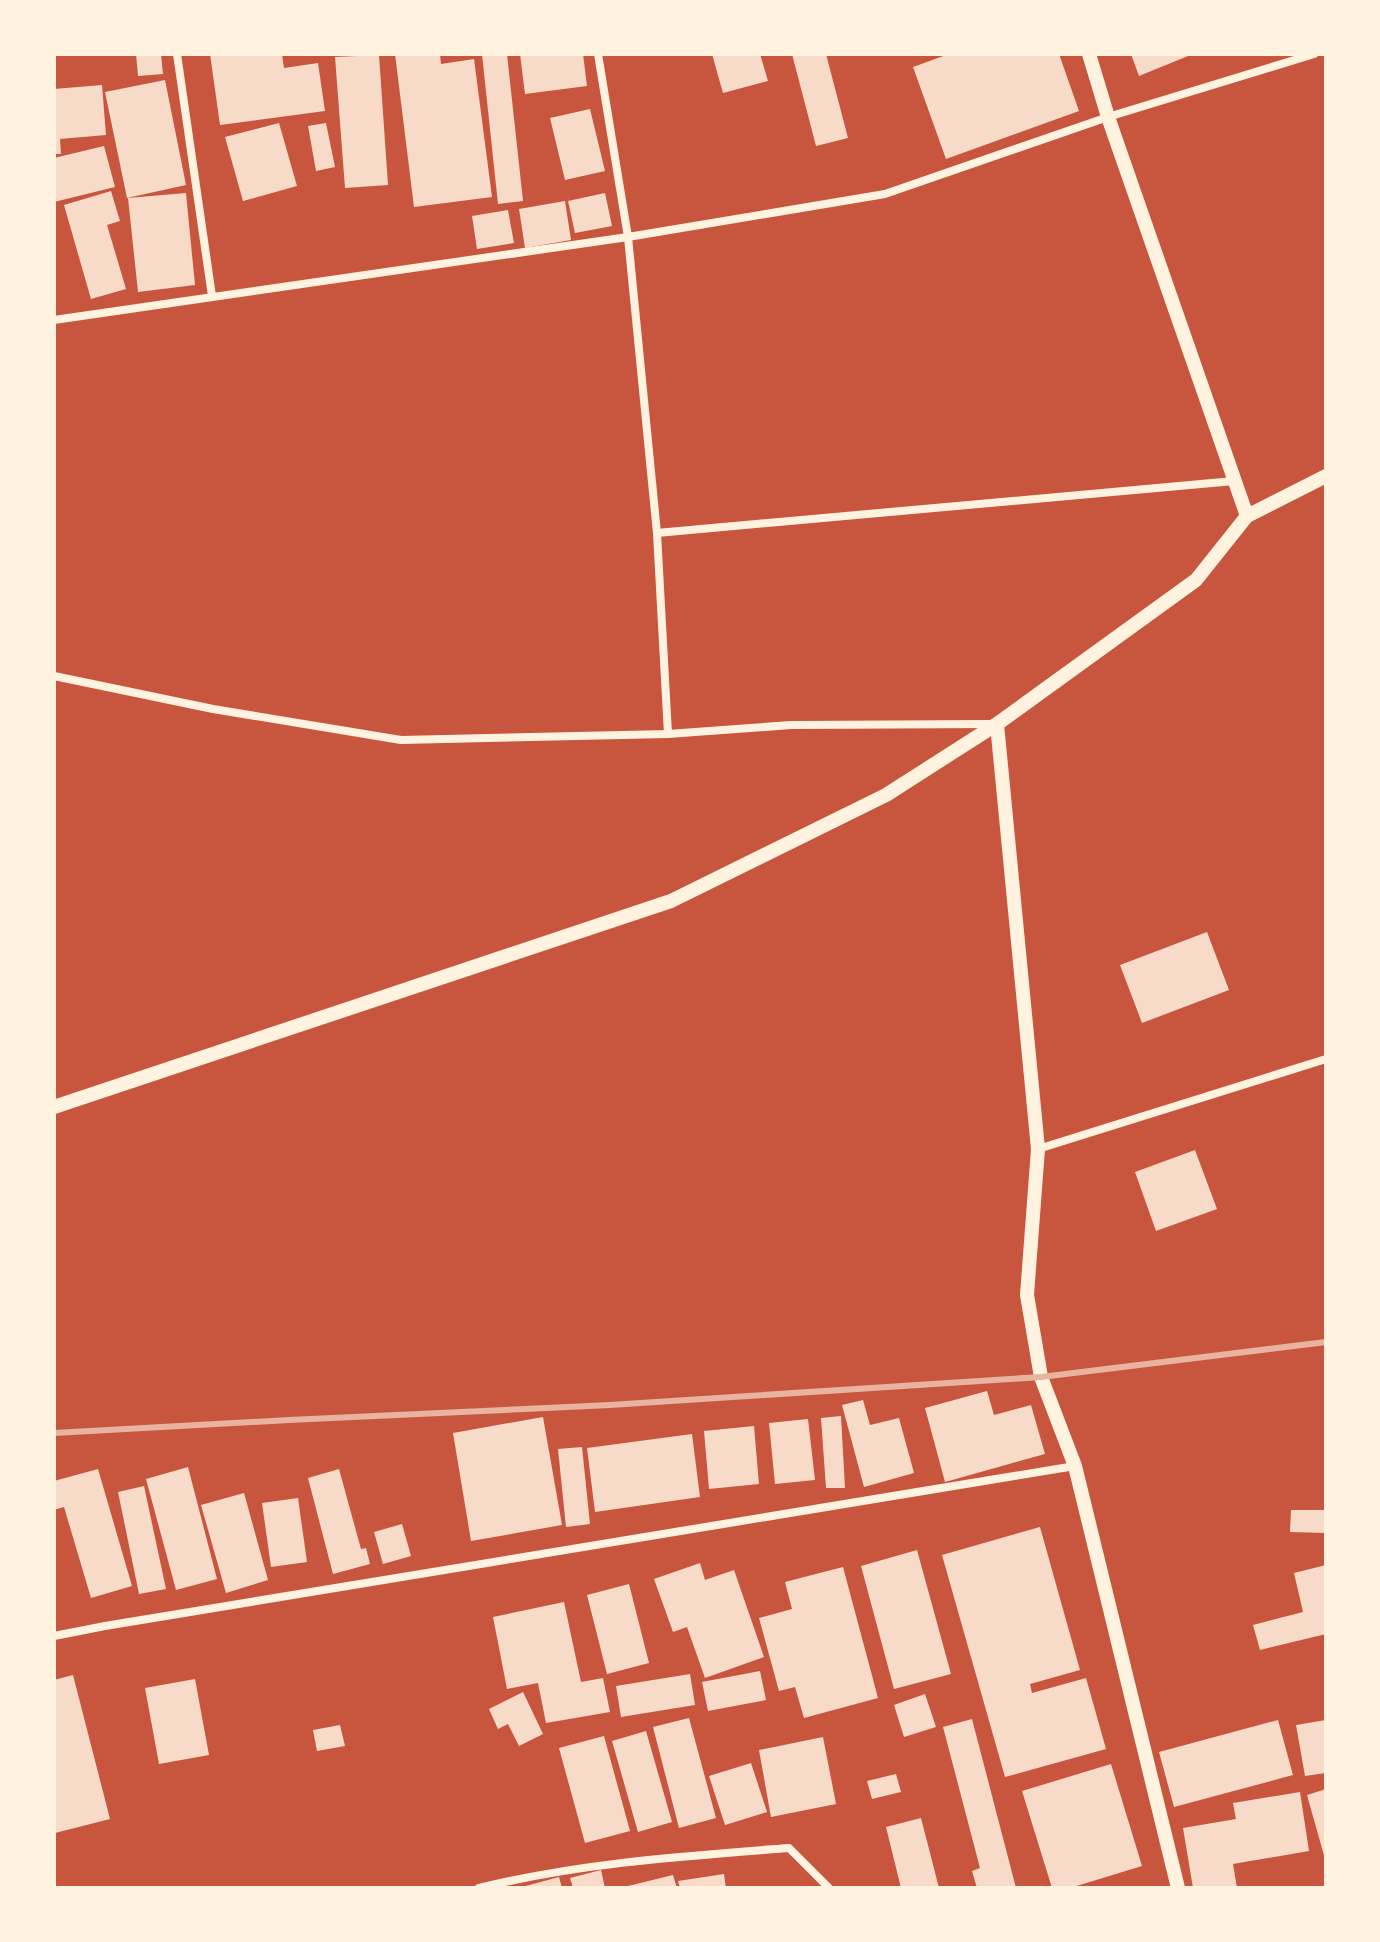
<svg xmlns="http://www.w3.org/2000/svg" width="1380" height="1942" font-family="'Sofia Sans Condensed',sans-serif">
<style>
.building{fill:#f7dbc8}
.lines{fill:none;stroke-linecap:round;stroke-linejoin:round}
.minor{stroke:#fff3e0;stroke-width:8}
.tertiary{stroke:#fff3e0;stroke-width:14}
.rail{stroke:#e9b49f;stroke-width:6}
</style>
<rect width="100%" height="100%" fill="#c8553d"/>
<path class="building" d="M136,54H161L163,74L138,76Z
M210,54H282L284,68L318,63L325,111L220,125Z
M395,54H440L441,64L474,59L492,197L414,207Z
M482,54H507L523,201L498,204Z
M520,54H583L587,86L525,94Z
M712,54H760L768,81L723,93Z
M792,54H826L848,138L816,146Z
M949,54H1059L1079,111L946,159L913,67Z
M1131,54H1193L1139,76Z
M379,55L388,185L345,188L335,57Z
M165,80L186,185L127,198L105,92Z
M102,85L106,135L60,139L61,154H54V89Z
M590,109L605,171L565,180L550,118Z
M279,123L297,186L243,201L225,137Z
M326,123L335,167L316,171L308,126Z
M104,146L115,187L54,202V158Z
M111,191L120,221L107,225L126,289L91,299L64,205Z
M186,193L195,285L138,292L128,198Z
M605,193L612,226L575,233L568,201Z
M565,201L571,240L525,248L519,209Z
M508,210L514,243L477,249L472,216Z
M1207,932L1229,990L1142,1023L1120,965Z
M1195,1150L1217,1209L1156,1231L1135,1172Z
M987,1391L994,1415L1031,1405L1045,1454L945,1482L925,1408Z
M863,1400L870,1425L899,1418L914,1473L864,1487L842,1405Z
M841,1416L845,1488H826L821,1418Z
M543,1417L562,1525L471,1541L453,1433Z
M808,1419L815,1480L775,1484L769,1423Z
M754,1426L759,1484L709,1489L704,1431Z
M692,1434L700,1497L595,1512L587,1448Z
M582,1447L590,1524L566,1527L558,1449Z
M188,1467L217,1579L176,1590L146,1479Z
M98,1469L132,1586L91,1598L64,1507L54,1510V1481Z
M339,1469L361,1549L366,1548L370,1564L333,1574L308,1478Z
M144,1486L166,1589L139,1594L118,1492Z
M244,1493L268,1580L226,1593L201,1505Z
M298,1498L307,1562L271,1567L262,1503Z
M1291,1510H1326V1533L1290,1532Z
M402,1524L411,1556L383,1564L374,1532Z
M1040,1527L1080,1670L1030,1684L1032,1693L1086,1678L1106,1749L1005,1777L942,1555Z
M917,1550L951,1674L894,1689L861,1566Z
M700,1563L705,1580L734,1570L764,1657L705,1678L687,1627L673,1632L654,1579Z
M1326,1565V1634L1260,1650L1253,1625L1303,1612L1294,1573Z
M843,1567L878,1698L804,1718L795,1687L779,1691L759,1618L792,1609L785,1582Z
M629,1584L649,1663L607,1674L587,1595Z
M564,1602L581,1682L603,1678L610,1712L546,1723L538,1683L507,1689L493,1617Z
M760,1671L766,1700L708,1711L702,1682Z
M690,1674L695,1705L621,1717L616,1686Z
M73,1675L110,1819L55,1833L54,1680Z
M195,1679L209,1755L159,1764L145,1688Z
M523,1692L543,1734L519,1746L508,1724L498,1729L489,1709Z
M925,1694L936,1727L904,1737L894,1705Z
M689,1718L716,1818L679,1828L653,1727Z
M972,1719L1016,1888H977L972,1871L980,1868L943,1727Z
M1278,1720L1293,1775L1174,1807L1159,1752Z
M1326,1720V1773L1305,1776L1296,1725Z
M340,1725L345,1746L317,1751L313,1730Z
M646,1731L672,1822L638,1832L612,1741Z
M604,1736L630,1831L585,1843L559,1748Z
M823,1737L836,1804L771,1817L759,1750Z
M751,1763L767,1812L725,1825L709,1776Z
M1111,1764L1142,1866L1070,1888H1052L1022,1791Z
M896,1774L901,1792L872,1799L867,1781Z
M1326,1789V1859H1325L1307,1795Z
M1300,1792L1309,1851L1233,1864L1237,1888H1193L1183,1828L1236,1819L1233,1803Z
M921,1818L939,1888H901L886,1827Z
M601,1870L605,1888H573L570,1878Z
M724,1874L726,1888H680L678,1881Z
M673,1875L677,1888H624V1887Z
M559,1877L562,1888H522V1887Z"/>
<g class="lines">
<path class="minor" d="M177,54L212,296
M598,54L628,237L657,533L668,734
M54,320L628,237L885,194L1108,117L1314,54
M657,533L1234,481
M54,676L213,709L401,740L668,734L791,725L992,724
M1038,1149L1326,1059
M54,1636L105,1626L1075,1466
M479,1888C580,1863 685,1856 789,1848L829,1888"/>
<path class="tertiary" d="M1089,54L1108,117L1247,516
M997,724L1038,1149L1027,1295L1041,1377L1075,1466L1178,1888
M54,1107L671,901L886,795L997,724L1196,580L1247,516L1326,476"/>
<path class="rail" d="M54,1433L289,1420L610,1405L1041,1377L1326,1342"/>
</g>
<rect width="1380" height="1942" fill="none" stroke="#fff3e0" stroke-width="112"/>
</svg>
